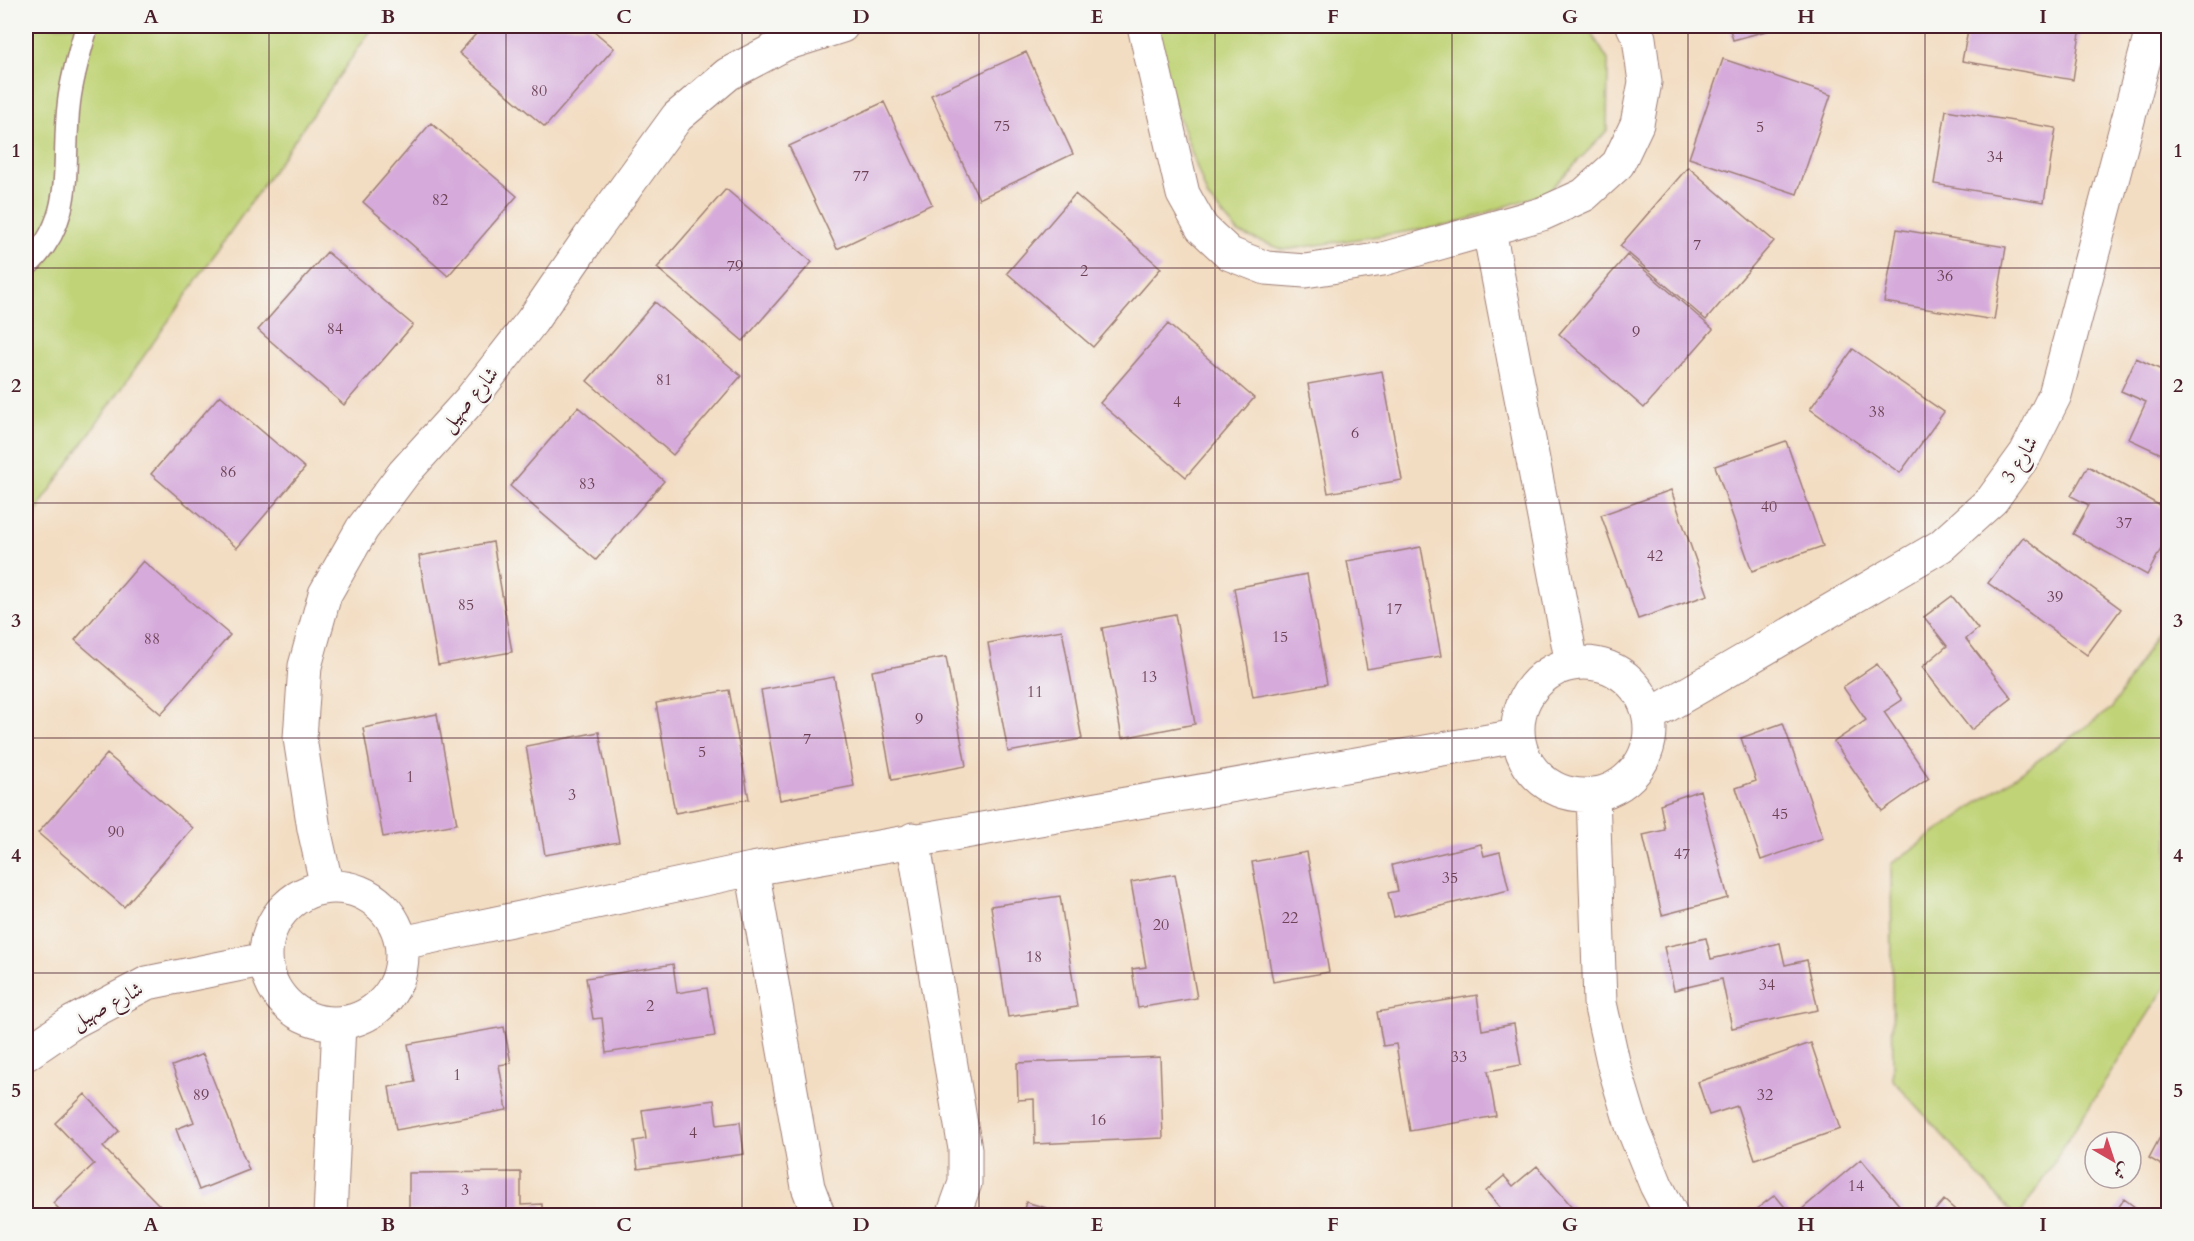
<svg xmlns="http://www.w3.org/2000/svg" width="2194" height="1241" font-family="Cardo,Amiri,serif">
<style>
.green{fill:#c0d376;stroke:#857950;stroke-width:1.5}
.building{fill:#d6abdb}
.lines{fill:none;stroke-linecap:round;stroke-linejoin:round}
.service-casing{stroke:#9e7e76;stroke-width:25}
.minor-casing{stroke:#9e7e76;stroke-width:35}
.service{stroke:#fff;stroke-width:22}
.minor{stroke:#fff;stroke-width:33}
.grid{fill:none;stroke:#4a1f2b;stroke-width:1.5;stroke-opacity:0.55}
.labels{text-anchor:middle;stroke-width:5;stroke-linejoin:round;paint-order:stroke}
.number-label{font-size:16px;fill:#6d4257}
.street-label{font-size:20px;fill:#4a1f2b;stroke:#f6f6f2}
.neatline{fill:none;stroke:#4a1f2b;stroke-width:2}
.grid-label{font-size:20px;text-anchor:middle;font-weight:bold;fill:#4a1f2b}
</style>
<rect width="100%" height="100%" fill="#f6f6f2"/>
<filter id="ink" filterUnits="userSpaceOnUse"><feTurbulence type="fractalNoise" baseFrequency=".0167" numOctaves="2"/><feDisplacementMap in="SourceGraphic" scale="12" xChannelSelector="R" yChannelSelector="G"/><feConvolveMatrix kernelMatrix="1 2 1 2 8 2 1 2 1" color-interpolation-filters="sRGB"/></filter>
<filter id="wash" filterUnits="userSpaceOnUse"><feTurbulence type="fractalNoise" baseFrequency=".008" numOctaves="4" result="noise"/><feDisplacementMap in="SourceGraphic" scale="24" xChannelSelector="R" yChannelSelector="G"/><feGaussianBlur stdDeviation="1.35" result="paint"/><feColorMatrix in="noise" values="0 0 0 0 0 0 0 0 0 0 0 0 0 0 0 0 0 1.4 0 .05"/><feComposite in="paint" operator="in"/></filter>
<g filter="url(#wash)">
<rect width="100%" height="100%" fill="#f3ddc2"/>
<path class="green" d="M26,26H374L40,505L26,544Z
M1146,26H1587L1608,60L1607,131L1548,192L1451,225L1284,250L1239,233L1208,198Z
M2168,615V983L2020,1215H2014L1893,1080L1891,864L2112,708Z"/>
<g id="blocks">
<path class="building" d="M483,26H588L614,48L545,127L459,53Z
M1729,26H1784L1733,40Z
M1969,26H2081L2073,80L1962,61Z
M1026,52L1073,154L979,199L931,95Z
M1723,59L1831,95L1797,194L1689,158Z
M884,102L932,204L837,249L789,146Z
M1946,110L2056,128L2044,202L1934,184Z
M431,123L517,196L448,276L363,202Z
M1688,167L1774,241L1706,320L1620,246Z
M726,189L812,262L743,341L657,268Z
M1075,194L1161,268L1093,347L1007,273Z
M1897,229L2006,247L1994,320L1884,302Z
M327,252L413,325L344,405L258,330Z
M1627,255L1713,329L1644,408L1559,334Z
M655,302L741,376L673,455L587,381Z
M1168,324L1254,398L1186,477L1100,403Z
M1853,349L1944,412L1900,473L1810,409Z
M2136,358L2168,373V388L2166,394L2168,396V457L2129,439L2146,402L2121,391Z
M1382,371L1402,480L1328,493L1308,384Z
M220,395L305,468L237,548L151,474Z
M578,407L664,481L596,560L510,486Z
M1786,441L1823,546L1752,571L1715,466Z
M2088,466L2168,510V536L2147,575L2073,534L2089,505L2071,496Z
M1671,490L1708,595L1638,619L1601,515Z
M2023,537L2121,609L2087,655L1988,583Z
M493,542L512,652L438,665L419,556Z
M1421,547L1441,656L1367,669L1347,561Z
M143,561L230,635L161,714L75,640Z
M1307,574L1327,684L1253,697L1234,588Z
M1952,596L1978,629L1966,639L2012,698L1971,730L1922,667L1947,646L1924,617Z
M1175,614L1195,724L1122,738L1102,628Z
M1062,630L1082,739L1008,752L988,643Z
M946,657L966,766L892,780L872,671Z
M1877,664L1902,700L1884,712L1929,778L1882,811L1834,742L1866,720L1843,687Z
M834,677L854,786L780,800L761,690Z
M729,690L749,799L675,813L656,703Z
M437,714L457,824L383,837L363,728Z
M1783,723L1823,838L1761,860L1736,788L1756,781L1741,738Z
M599,732L619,842L545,855L526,746Z
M107,754L193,828L124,907L38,833Z
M1700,790L1728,898L1662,915L1643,835L1665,830L1660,804Z
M1481,844L1484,856L1500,852L1509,890L1394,917L1388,893L1398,891L1392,865Z
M1307,852L1329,972L1273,982L1252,862Z
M1175,874L1197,998L1138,1008L1132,969L1146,967L1131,882Z
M1060,896L1077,1007L1008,1017L991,906Z
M1706,938L1711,959L1780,943L1785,965L1807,960L1818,1010L1732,1028L1722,979L1674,990L1664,947Z
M673,964L677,993L707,988L715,1036L606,1053L602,1018L593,1019L586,978Z
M1477,995L1482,1030L1514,1024L1521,1065L1488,1071L1496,1116L1410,1131L1396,1044L1383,1046L1377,1012Z
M504,1027L511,1063L499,1065L507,1110L396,1130L389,1087L415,1082L408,1044Z
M1811,1043L1840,1129L1755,1159L1737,1106L1709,1115L1698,1082Z
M203,1054L249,1170L199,1190L176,1129L194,1122L172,1066Z
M1160,1057L1163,1138L1035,1144L1034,1099L1018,1100L1017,1063Z
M85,1094L119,1131L103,1147L160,1206L150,1216H66L53,1203L94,1164L55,1123Z
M714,1100L717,1125L740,1122L744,1154L638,1169L634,1141L646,1139L642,1110Z
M2168,1122V1169L2149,1158Z
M1861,1159L1904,1211L1899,1216H1794Z
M1537,1166L1580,1216H1507L1486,1191L1504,1176L1513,1186Z
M521,1172V1205L542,1204V1216H469V1210L409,1211V1173Z
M1775,1195L1792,1216H1758L1754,1211Z
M2124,1199L2147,1216H2113Z
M1944,1200L1962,1216H1930Z
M1026,1202L1070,1215V1216H1022Z
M728,1210L730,1216H713V1215Z"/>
</g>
</g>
<g filter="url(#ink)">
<use href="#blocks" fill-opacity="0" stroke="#9e7e76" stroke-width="1.5"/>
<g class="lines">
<defs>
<path id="service" d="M26,266C78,219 61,164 69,102C72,76 80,50 87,26"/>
<path id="minor" d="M1144,26L1183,194L1202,228L1230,254L1266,268L1305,271L1383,259L1542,214L1584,195L1618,164L1637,124L1645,82L1639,38L1633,26
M1489,230L1572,664
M1518 729a66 66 0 1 1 132 0a66 66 0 1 1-132 0Z
M1649,716L1941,546L1992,500L2026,453L2055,395L2153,26
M1593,794L1600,1003L1614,1066L1632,1126L1656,1185L1672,1216
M913,839L965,1149V1183L953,1216
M752,869L808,1187L819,1216
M266 955a68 68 0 1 1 136 0a68 68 0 1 1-136 0Z
M327,887L314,829L300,738L305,666L325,594L362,529L404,473L470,400L532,321L589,238L677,117L728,74L785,44L842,26
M402,943L752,869L1517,736
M26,1054L73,1022L147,983L266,959
M330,1216L339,1024"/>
</defs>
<use href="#service" class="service-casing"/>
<use href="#minor" class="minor-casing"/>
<use href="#service" class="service"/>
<use href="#minor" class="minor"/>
</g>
</g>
<path class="grid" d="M269,26V1216M506,26V1216M742,26V1216M979,26V1216M1215,26V1216M1452,26V1216M1688,26V1216M1925,26V1216M26,268H2168M26,503H2168M26,738H2168M26,973H2168"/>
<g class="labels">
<g class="number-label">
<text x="539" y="96">80</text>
<text x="1002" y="131">75</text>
<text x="1760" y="132">5</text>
<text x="1995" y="162">34</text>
<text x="861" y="181">77</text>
<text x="440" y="205">82</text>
<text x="1697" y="250">7</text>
<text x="735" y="271">79</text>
<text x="1084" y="276">2</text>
<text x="1945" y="281">36</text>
<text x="335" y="334">84</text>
<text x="1636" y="337">9</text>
<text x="664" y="385">81</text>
<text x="1177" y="407">4</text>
<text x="1877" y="417">38</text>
<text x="1355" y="438">6</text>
<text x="228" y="477">86</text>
<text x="587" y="489">83</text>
<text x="1769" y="512">40</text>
<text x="2124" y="528">37</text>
<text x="1655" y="561">42</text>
<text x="2055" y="602">39</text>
<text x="466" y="610">85</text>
<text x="1394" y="614">17</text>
<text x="1280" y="642">15</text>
<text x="152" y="644">88</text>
<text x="1149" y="682">13</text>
<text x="1035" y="697">11</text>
<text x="919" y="724">9</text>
<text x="807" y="744">7</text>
<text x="702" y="757">5</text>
<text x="410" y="782">1</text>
<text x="572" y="800">3</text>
<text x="1780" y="819">45</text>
<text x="116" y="837">90</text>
<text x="1682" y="859">47</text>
<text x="1450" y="883">35</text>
<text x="1290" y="923">22</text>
<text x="1161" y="930">20</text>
<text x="1034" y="962">18</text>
<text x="1767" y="990">34</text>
<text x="650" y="1011">2</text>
<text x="1459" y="1062">33</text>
<text x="457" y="1080">1</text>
<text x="201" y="1100">89</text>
<text x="1765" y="1100">32</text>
<text x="1098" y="1125">16</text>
<text x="693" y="1138">4</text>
<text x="1856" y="1191">14</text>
<text x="465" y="1195">3</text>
</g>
<g class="street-label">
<text transform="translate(469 399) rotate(-50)" y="7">شارع صهيل</text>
<text transform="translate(2019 459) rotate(-58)" y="7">3 شارع</text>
<text transform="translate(107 1005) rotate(-28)" y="7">شارع صهيل</text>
</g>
</g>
<rect width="2194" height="1241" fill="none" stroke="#f6f6f2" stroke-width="66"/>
<g transform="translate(2113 1160) rotate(141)"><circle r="28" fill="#f6f6f2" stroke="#b1a0a2" stroke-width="1.5"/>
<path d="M0-4.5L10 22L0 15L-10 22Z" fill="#d1495b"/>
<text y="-9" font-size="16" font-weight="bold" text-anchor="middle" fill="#4a1f2b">ش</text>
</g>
<rect x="33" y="33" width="2128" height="1175" class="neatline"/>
<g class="grid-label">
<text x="151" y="23">A</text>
<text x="388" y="23">B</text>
<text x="624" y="23">C</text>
<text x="861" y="23">D</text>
<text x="1097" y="23">E</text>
<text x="1333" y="23">F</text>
<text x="1570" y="23">G</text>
<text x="1806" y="23">H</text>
<text x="2043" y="23">I</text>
<text x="16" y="157">1</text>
<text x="2178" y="157">1</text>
<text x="16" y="392">2</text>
<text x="2178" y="392">2</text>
<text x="16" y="627">3</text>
<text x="2178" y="627">3</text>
<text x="16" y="862">4</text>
<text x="2178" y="862">4</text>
<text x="16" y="1097">5</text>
<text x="2178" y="1097">5</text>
<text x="151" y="1231">A</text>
<text x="388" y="1231">B</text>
<text x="624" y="1231">C</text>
<text x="861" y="1231">D</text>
<text x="1097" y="1231">E</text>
<text x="1333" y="1231">F</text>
<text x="1570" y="1231">G</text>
<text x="1806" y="1231">H</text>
<text x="2043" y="1231">I</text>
</g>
</svg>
